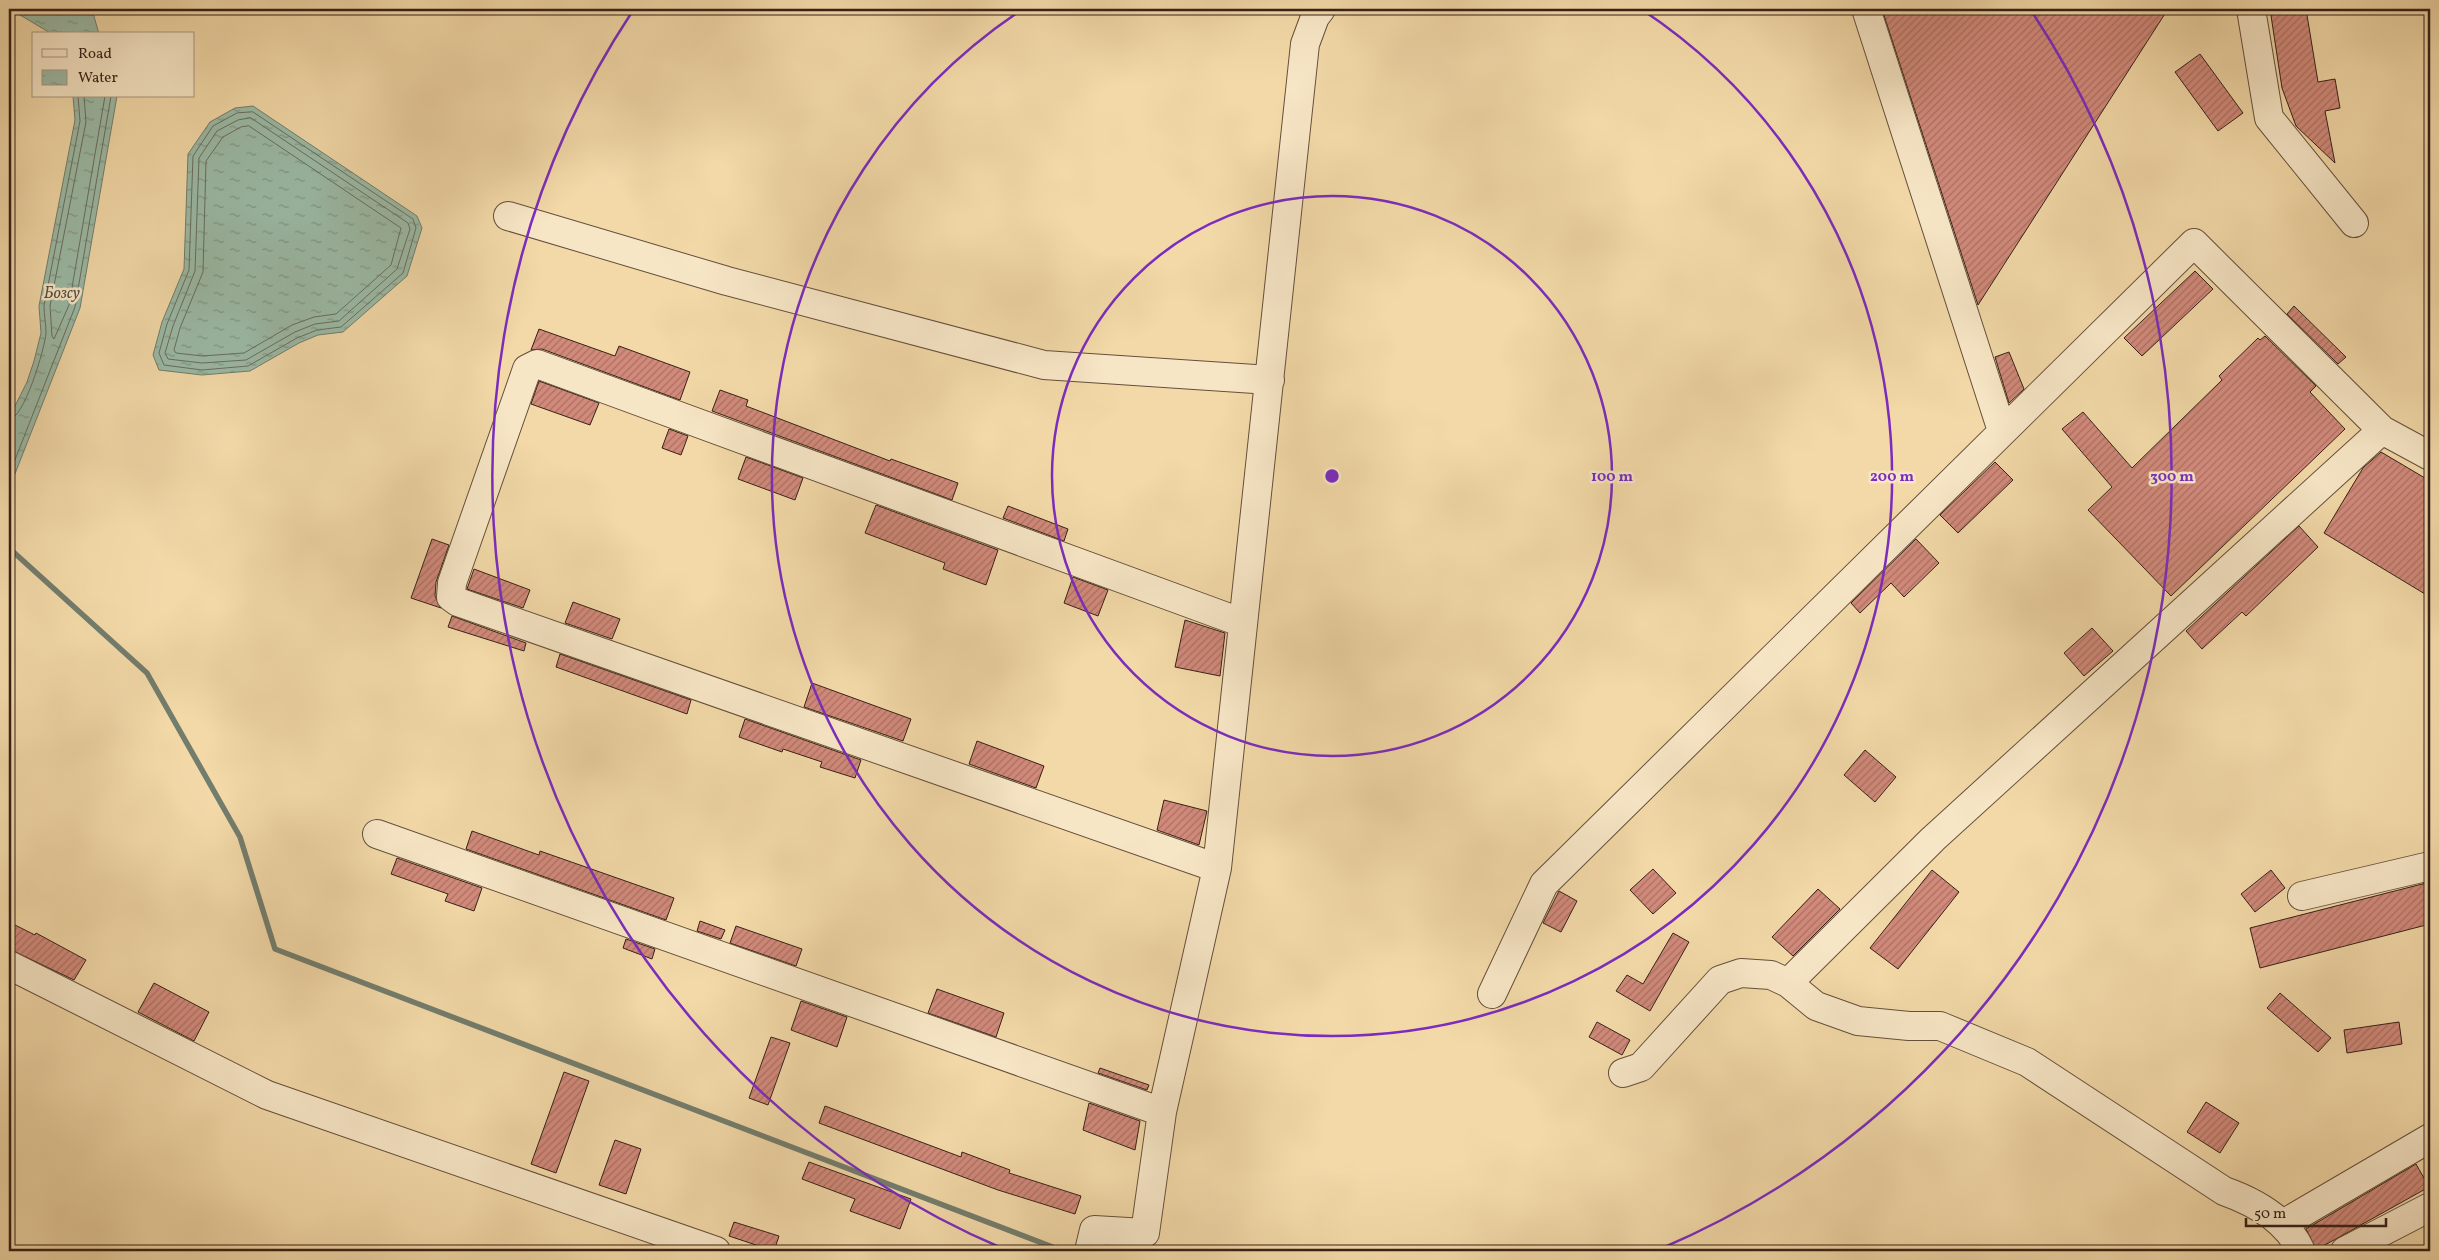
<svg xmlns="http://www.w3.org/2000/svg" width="2439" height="1260" font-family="Vollkorn,serif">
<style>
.water{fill:url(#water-ripples);stroke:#737d6d}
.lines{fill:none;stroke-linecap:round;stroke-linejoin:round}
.shore{stroke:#686e5f;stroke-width:1}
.stream{stroke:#737d6d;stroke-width:5.5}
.building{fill:url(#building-hatch);stroke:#362118}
.minor-casing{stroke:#654f3c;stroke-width:30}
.minor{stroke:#f7e6c6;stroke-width:28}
.ring{fill:none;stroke:#7b2cbf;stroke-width:2.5}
.labels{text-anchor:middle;stroke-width:5;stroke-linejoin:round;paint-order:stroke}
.water-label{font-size:16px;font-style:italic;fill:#544f43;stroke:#f7e6c6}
.centre{fill:#7b2cbf;stroke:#f7e6c6;stroke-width:2.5}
.ring-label{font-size:15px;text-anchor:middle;font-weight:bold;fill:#7b2cbf;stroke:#f7e6c6;stroke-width:5;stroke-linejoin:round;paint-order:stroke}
</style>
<defs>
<pattern id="water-ripples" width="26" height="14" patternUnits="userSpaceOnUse" patternTransform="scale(1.25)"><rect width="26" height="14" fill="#9bbaa6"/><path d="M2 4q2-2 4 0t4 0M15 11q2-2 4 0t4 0" fill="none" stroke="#7f9786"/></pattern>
<pattern id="building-hatch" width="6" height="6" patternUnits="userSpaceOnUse" patternTransform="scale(1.25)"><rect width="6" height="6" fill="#d28a7b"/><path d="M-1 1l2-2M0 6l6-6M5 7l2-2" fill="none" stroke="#ab7064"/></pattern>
</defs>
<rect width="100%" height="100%" fill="#f3d9a8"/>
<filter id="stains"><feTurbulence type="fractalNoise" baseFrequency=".004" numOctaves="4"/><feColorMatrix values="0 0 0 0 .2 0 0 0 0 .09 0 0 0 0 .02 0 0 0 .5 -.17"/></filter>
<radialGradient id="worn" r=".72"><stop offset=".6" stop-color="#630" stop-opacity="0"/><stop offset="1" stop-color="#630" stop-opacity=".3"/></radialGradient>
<path class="water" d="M10,9H92L99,34H52Z
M73,96H117L80,308L9,489V418L27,382L34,361L41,333L39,306L75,120Z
M253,106L417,216L422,228L407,276L343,332L318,335L299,343L250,371L202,375L159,370L153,355L162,322L184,269L188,154L210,122L235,108Z"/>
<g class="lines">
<path class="shore" d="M84,96L86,122L50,306L52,336L54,339L69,305L105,96
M253,112L413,219L416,228L403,273L341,327L317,330L297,338L248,366L202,370L164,365L159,353L167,324L189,270L193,156L213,126L237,113Z
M251,118L408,223L410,229L397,269L339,321L315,324L295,332L246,360L202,363L168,359L165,353L173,326L195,271L199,158L217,131L238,120Z
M249,126L401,228L391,265L336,314L314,317L292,325L244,353L202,356L176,353L174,350L180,328L203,272L206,161L223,137L241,127Z
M9,420C24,419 45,348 46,333C46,324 44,315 44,306L80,121L78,96
M9,475L75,307L111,96"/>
<path class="stream" d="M9,548L147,673L240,837L275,949L1063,1251
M1116,1246L1127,1251"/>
</g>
<path class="building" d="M1882,9H2168L1978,305Z
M2270,9H2306L2318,82L2335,79L2340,108L2325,111L2335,163L2296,126L2282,88Z
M2200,54L2243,113L2218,131L2175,72Z
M2195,271L2213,289L2142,356L2124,338Z
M2294,306L2346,357L2338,364L2287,314Z
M539,329L615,356L619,346L690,372L680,400L542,349L531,350Z
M2265,336L2316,386L2310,392L2345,429L2171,596L2088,510L2112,487L2062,429L2083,412L2132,468L2222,380L2219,376L2258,338L2260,340Z
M2009,352L2024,389L2009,403L1995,357Z
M539,381L599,403L590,425L531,404Z
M720,390L748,400L746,406L890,461L891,459L958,483L952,500L712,411Z
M669,429L688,436L681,455L662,448Z
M2381,452L2430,481V597L2324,533L2363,468Z
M746,457L803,478L795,500L738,479Z
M1995,462L2013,480L1958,533L1940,515Z
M876,505L998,550L986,585L943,569L945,563L865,533Z
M1008,506L1068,529L1064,541L1003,518Z
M2299,526L2318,547L2246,616L2242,612L2202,649L2186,631Z
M432,539L449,545L436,582L435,596L441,608L411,598Z
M1916,539L1939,563L1904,597L1891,583L1860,613L1851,603Z
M474,569L530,590L523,608L467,589Z
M1073,577L1108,590L1098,616L1064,603Z
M573,602L620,619L612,639L565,623Z
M452,616L526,643L524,651L448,627Z
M1185,620L1225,633L1220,676L1175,667Z
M2092,628L2113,651L2084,676L2064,653Z
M560,654L691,700L687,714L556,667Z
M812,683L911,719L903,741L804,707Z
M745,719L861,760L855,778L820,767L822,762L783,749L782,752L739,737Z
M977,741L1044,766L1036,788L969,764Z
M1865,750L1896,777L1875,802L1844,775Z
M1164,800L1207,811L1199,845L1157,830Z
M472,831L539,855L540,851L674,898L666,920L466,849Z
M397,858L482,888L474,911L445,901L448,894L391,874Z
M1653,869L1676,893L1653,914L1630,890Z
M1932,870L1959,892L1898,969L1870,948Z
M2271,870L2285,888L2255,912L2241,894Z
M2430,882V924L2260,968L2250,928Z
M1818,889L1840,909L1793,956L1772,937Z
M1559,891L1577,901L1561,932L1543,923Z
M700,921L725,930L721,939L697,931Z
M9,922L35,935L36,933L86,960L74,980L9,949Z
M736,926L802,949L796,966L730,943Z
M1673,933L1689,942L1650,1011L1616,991L1627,975L1643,984Z
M626,939L655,949L652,959L623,948Z
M154,983L209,1012L194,1041L138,1012Z
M937,989L1004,1013L996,1037L928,1013Z
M2280,993L2331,1038L2318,1052L2267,1008Z
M801,1001L847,1017L837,1047L791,1030Z
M1597,1022L1630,1040L1622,1055L1589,1037Z
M2399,1022L2402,1044L2347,1053L2344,1030Z
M771,1037L790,1043L768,1105L749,1098Z
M1100,1068L1149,1085L1147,1090L1098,1073Z
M564,1072L589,1081L556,1173L531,1164Z
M2206,1102L2239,1123L2220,1153L2187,1132Z
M1089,1103L1140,1121L1135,1150L1083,1130Z
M825,1106L961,1157L962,1152L1010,1170L1009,1173L1081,1196L1075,1214L998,1190L819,1123Z
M615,1140L641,1149L626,1194L599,1185Z
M809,1162L911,1199L900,1229L850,1211L855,1199L802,1179Z
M2416,1164L2429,1187L2316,1250L2306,1229Z
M734,1222L779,1236L774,1251L729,1236Z"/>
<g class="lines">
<defs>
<path id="minor" d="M1866,9L2002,431
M2251,9L2269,118L2354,223
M508,216L727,281L1044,365L1270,380
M377,834L1162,1112
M1217,868L458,602L451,597L452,583L527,369L537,364L1243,623
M2302,896L2430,866
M9,965L267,1095L716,1251
M1788,983L1933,839L2382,430
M1492,994L1544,884L2194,243L2382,430L2430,456
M1623,1073L1641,1067L1720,980L1741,973L1771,975L1788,983L1816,1006L1858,1021L1909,1026H1940L2027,1062L2224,1191C2255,1202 2287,1220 2301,1251
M2283,1224L2430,1138
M1089,1251L1094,1230L1145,1233L1162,1112L1217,868L1305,44L1315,17L1321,9
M2345,1251L2430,1207"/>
</defs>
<use href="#minor" class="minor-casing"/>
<use href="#minor" class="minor"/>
</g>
<g class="ring">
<circle cx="1332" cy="476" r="280"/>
<path d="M1641 9A560 560 0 1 1 1023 9"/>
<path d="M1004 1249A840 840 0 0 1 632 12M2032 12A840 840 0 0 1 1660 1249"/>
</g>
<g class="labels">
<g class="water-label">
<text x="62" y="298">Бозсу</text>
</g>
</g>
<circle cx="1332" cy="476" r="8" class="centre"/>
<g class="ring-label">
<text x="1612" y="481">100 m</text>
<text x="1892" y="481">200 m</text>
<text x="2172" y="481">300 m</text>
</g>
<rect width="2439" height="1260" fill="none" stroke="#f3d9a8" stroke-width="30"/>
<rect x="10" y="10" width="2419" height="1240" fill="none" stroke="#362118" stroke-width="2.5"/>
<rect x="15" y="15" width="2409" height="1230" fill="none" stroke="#362118"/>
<rect x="32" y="32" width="162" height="65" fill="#f7e6c6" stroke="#aa9780"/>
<rect x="42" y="49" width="25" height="8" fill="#f7e6c6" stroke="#aa9780"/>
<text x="78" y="58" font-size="15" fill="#362118">Road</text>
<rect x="42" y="70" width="25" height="15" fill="url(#water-ripples)" stroke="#aa9780"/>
<text x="78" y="82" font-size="15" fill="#362118">Water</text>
<path d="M2246 1218v8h140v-8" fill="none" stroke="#362118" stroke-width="2.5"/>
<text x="2254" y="1218" font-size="15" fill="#362118" stroke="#f7e6c6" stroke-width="4" paint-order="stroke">50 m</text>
<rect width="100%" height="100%" filter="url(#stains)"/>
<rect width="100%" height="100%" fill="url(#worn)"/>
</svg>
